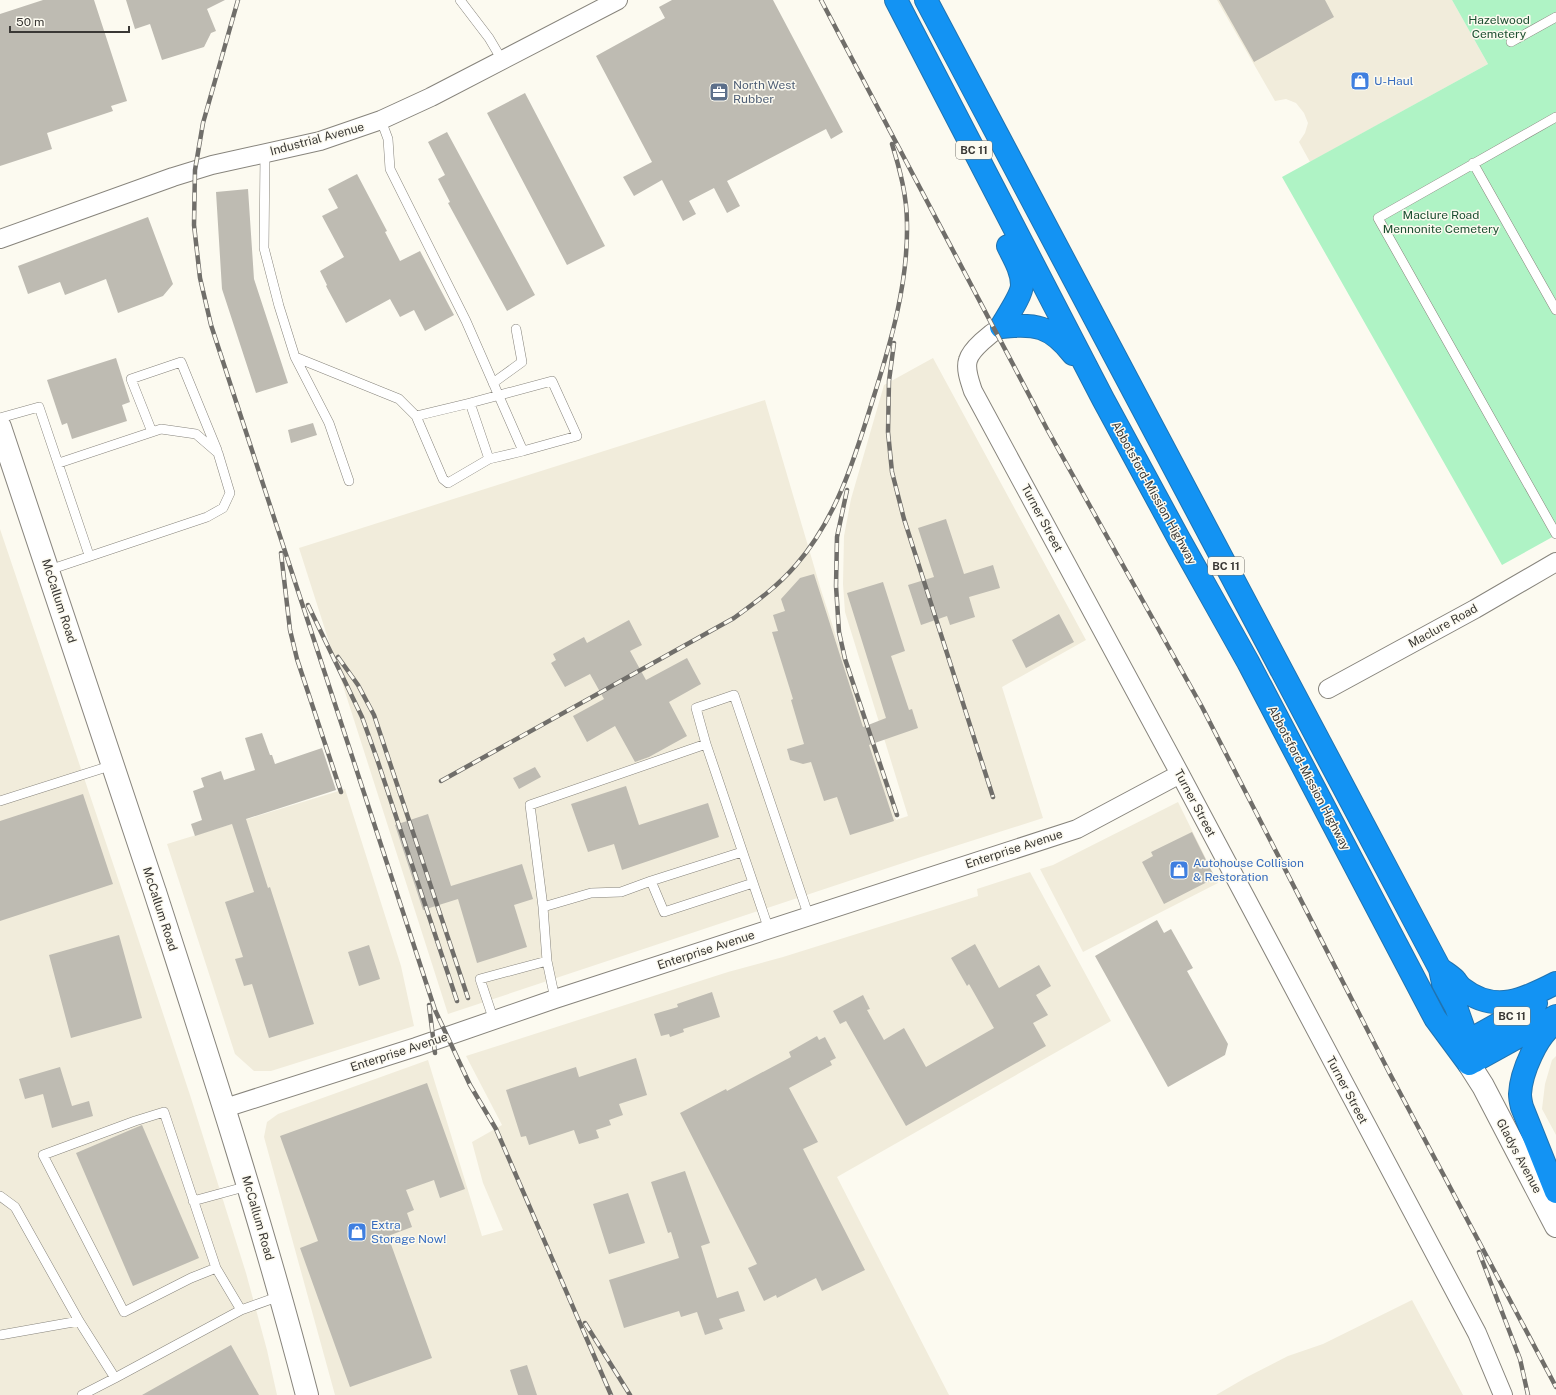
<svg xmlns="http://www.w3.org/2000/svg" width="1556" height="1395" font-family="'Public Sans',sans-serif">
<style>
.built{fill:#f1ecdb}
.green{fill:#aff3c5}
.building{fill:#bebbb2}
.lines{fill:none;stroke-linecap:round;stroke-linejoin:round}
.lane-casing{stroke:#87847c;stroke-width:10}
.street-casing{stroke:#87847c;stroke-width:20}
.secondary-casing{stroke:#87847c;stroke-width:24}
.highway-casing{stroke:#2173b0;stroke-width:24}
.lane{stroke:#fff;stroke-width:9}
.street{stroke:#fff;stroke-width:18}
.secondary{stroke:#fff;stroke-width:22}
.highway{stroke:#1393f3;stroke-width:22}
.rail-casing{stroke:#706e6a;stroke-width:4.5}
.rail{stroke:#fcfaf0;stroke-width:3;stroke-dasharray:9;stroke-linecap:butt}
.labels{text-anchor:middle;stroke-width:3;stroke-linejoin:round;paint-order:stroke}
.shield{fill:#fcfaf0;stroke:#74726d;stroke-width:1}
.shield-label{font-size:11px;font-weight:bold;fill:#3a3835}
.park-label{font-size:12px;fill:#1c4f31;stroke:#fcfaf0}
.shop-label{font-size:12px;fill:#366cbe;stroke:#fcfaf0;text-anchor:start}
.service-label{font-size:12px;fill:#4e5e75;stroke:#fcfaf0;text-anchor:start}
.street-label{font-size:12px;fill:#3a3835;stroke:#fcfaf0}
</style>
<rect width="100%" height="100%" fill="#fcfaf0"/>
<path class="built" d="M1217,0H1452L1488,64L1310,162L1299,142L1305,133L1308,123L1304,113L1296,103L1286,99L1275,101Z
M933,358L1086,640L1002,687L1043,818L921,857L448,1014L299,548L765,400L821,590L896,820L908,816L845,612L843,584L844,536L851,499L884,385Z
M0,529L129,911L190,1095L246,1273L267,1350L277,1395H0Z
M345,789L401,966L414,1026L271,1071H254L235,1054L167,844Z
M1178,802L1218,883L1083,952L1040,869L1053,865Z
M1030,872L1111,1021L837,1177L949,1395H335L264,1137L267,1122L278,1114L428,1060L482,1236L503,1230L483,1183L472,1142L502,1125L466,1056L728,972L783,957L978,896L977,889Z
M1556,1056V1135L1542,1109L1545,1084L1552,1060Z
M1412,1300L1463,1395H1216L1247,1377L1288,1356L1323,1344Z"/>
<path class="green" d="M1452,0H1556V535L1502,565L1282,177L1488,64Z"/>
<path class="building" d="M43,0H94L127,101L111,106L113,111L47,133L52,149L0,166V14Z
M126,0H225L207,9L216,31L211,33L204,47L162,60L150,24L135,29Z
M672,0H773L843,132L831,139L826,129L727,181L740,206L727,213L714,188L689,201L696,214L683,221L662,180L634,196L623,177L652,162L596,56L665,18L659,7Z
M1219,0H1325L1334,17L1254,62Z
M525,93L605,246L567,265L487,113Z
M447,132L535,295L507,311L448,203L450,202L438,179L445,175L428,142Z
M357,174L387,231L385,232L400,261L420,251L454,315L425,331L414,310L400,317L390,299L346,323L326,286L327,285L320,271L344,257L322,216L338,208L328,189Z
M248,189L254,279L288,383L256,393L222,289L216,192Z
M148,217L173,284L163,296L118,313L106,279L65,295L60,282L28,294L18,266Z
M116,358L130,402L122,405L127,421L72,439L67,423L62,425L47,380Z
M313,423L317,435L291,443L288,430Z
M946,519L964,574L993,565L1000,588L969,597L975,617L950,625L947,616L921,625L908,585L934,577L918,528Z
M814,574L863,727L886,718L847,593L883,582L905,651L891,656L909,710L912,709L918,728L869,745L894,821L850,835L837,797L824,801L811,762L803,764L790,760L787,749L804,744L791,700L793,699L772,632L778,631L773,615L785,611L781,599L800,578Z
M1059,614L1074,642L1026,668L1012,640Z
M629,620L642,645L630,651L646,680L687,658L701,684L669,702L687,736L649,757L635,762L615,726L587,742L573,716L604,699L590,674L565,687L551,663L556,660L553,654L584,637L587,643Z
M262,733L270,755H272L275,764L322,748L336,790L246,819L268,888L270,887L314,1024L269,1038L252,984L244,986L235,959L243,957L225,902L254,892L232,824L195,836L191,824L202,820L193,791L204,787L201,778L221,771L224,780L255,770L245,738Z
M535,767L541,777L519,789L513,778Z
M626,786L639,825L708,803L719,837L622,870L614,844L588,852L571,804Z
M83,794L113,884L0,921V821Z
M428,814L451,886L522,864L533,899L514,905L527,947L477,963L458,899L423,910L395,825Z
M1192,832L1215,878L1164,904L1142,862L1153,856L1151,852Z
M1157,920L1164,933L1171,929L1193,968L1187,971L1228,1044L1225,1055L1168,1087L1095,956Z
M119,935L142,1018L71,1038L49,955Z
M975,944L999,988L1039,965L1051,986L1036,995L1048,1015L1033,1023L1046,1046L906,1126L846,1021L840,1024L833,1011L863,995L870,1009L867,1010L884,1040L904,1028L926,1067L994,1028L969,984L967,986L951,958Z
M369,945L380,979L359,986L348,952Z
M712,992L720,1017L683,1029L684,1032L670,1037L669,1034L661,1036L654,1014L678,1007L677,1004Z
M817,1036L819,1040L825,1037L836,1058L830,1061L832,1065L789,1088L818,1142L803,1149L865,1270L822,1291L816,1278L777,1298L776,1295L764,1301L748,1268L757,1264L680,1113L726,1089L727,1091L791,1057L789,1052Z
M636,1058L647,1095L619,1104L623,1115L609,1120L611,1125L596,1130L599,1138L579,1144L574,1130L529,1145L526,1136L521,1137L506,1090L576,1067L579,1077Z
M60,1067L72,1106L89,1101L93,1116L52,1128L43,1094L25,1099L19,1079Z
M427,1083L465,1189L440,1198L434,1180L406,1190L414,1210L407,1213L412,1227L388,1236L432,1358L350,1387L300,1248L318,1241L280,1136Z
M142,1125L199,1258L133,1286L76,1153Z
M685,1171L710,1243L701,1246L717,1298L738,1291L745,1311L719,1319L723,1329L705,1335L697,1312L681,1317L679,1311L624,1328L609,1280L679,1258L671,1232L668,1233L651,1182Z
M628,1193L645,1243L609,1254L593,1204Z
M231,1345L259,1395H142Z
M527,1365L537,1395H518L510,1370Z"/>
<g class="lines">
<defs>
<path id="lane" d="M460,0L489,38L502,60
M1511,42L1556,17
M1556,117L1378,218L1556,534
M381,120L388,139L390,169L466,321L523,451L577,436L552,381L470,403L489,459L523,451
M265,153L264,248L279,306L295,357L399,399L416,416
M1473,163L1556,310
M295,357L329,423L349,481
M493,383L522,362L516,329
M470,403L416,416L443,479L448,483L489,459
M0,418L39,407L89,555
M152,432L131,379L181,362L217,450
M49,570L207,517L223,508L230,493L218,453L196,434L161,429L59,463
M706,744L696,708L734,695L809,917
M0,801L113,765
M742,852L651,881L664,912L753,883
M543,907L591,893L621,892L651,881
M555,999L547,961L543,907L530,805L706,744L769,930
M494,1021L480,979L547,961
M0,1196L15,1207L79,1321L115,1378L241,1310L280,1296
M193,1201L248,1186
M216,1268L191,1278L124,1312L43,1155L135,1121L164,1112L216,1268L241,1310
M0,1335L79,1321
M82,1395L115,1378"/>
<path id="street" d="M0,239L173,177L212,165L320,141L381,120L431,97L618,0
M1001,327C991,333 971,349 968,360C965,369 970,382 973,391L1180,774L1477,1333L1503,1395
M1328,689L1475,609L1556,562
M225,1108L416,1047L555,999L1077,829L1180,774"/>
<path id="secondary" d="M0,427C53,582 104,737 155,892C209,1059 263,1225 307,1395
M1469,1064L1483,1086L1556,1226"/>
<path id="highway" d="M896,0L1103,399L1179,539L1248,662L1435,1018L1469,1064L1556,1016
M926,0L1440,969L1443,983L1456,1007L1475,1061
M1001,327C1006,318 1022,295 1022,285C1022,271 1014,258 1008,246
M1001,327C1035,323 1051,326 1073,354
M1442,970C1446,973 1451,976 1455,980C1457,983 1460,987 1463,989C1495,1014 1525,999 1556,983
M1556,1023C1537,1034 1521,1073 1520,1094C1520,1098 1521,1103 1522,1107L1556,1192
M1457,1047L1536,1003"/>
</defs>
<use href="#lane" class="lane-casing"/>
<use href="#street" class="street-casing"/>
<use href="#secondary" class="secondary-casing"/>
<use href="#highway" class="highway-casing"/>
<use href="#lane" class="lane"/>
<use href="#street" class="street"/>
<use href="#secondary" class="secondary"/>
<use href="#highway" class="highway"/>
<defs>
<path id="rail" d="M238,0L203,123L195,170L194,225L200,278L211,325L435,1010L470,1085L496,1129L611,1395
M821,0L1047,429L1202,707L1390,1074L1556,1387
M894,343L889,381L888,432L892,472L904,519L993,797
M847,490L837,537L836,586L839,632L845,659L897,815
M281,553L290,630L297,659L341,792
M308,605L362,717L377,759L457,1001
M338,657L358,685L374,715L468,998
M441,781L734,618C756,602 778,586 796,565C837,518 855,457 873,399C891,342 908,284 907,224C907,196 900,170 892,144
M429,1005L435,1053
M1479,1252L1520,1359L1528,1395
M585,1323L630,1395"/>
</defs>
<use href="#rail" class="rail-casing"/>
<use href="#rail" class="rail"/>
</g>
<defs>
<symbol id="shop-square" viewBox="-11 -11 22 22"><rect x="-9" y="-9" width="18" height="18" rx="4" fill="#3f7fe0" stroke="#fcfaf0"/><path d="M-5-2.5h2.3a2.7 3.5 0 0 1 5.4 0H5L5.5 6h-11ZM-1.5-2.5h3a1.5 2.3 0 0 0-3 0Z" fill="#fff"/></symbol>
<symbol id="office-square" viewBox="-11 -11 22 22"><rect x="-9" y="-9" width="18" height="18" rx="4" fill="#5c6f8a" stroke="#fcfaf0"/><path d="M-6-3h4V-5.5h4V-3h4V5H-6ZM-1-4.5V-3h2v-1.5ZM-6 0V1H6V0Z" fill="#fff"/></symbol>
</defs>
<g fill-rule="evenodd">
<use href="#shop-square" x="1349" y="70" width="22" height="22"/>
<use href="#office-square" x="708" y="81" width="22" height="22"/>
<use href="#shop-square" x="1168" y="859" width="22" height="22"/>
<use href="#shop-square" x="346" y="1221" width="22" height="22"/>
</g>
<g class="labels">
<g class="shield">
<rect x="956" y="141" width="36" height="18" rx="3"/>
<rect x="1208" y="557" width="36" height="18" rx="3"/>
<rect x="1494" y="1007" width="36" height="18" rx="3"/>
</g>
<g class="shield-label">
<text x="974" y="154">BC 11</text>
<text x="1226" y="570">BC 11</text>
<text x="1512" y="1020">BC 11</text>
</g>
<g class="park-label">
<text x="1499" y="24">Hazelwood<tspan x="1499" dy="14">Cemetery</tspan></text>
<text x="1441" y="219">Maclure Road<tspan x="1441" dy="14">Mennonite Cemetery</tspan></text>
</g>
<g class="shop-label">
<text x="1374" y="85">U-Haul</text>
<text x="1193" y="867">Autohouse Collision<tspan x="1193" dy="14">&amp; Restoration</tspan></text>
<text x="371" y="1229">Extra<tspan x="371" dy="14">Storage Now!</tspan></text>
</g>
<g class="service-label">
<text x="733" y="89">North West<tspan x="733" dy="14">Rubber</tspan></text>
</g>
<g class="street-label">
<text transform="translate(317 139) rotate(-15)" y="4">Industrial Avenue</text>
<text transform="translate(1154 493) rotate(61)" y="4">Abbotsford-Mission Highway</text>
<text transform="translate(1042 518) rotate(62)" y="4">Turner Street</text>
<text transform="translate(59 601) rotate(72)" y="4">McCallum Road</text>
<text transform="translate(1443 626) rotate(-29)" y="4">Maclure Road</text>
<text transform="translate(1309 778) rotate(62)" y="4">Abbotsford-Mission Highway</text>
<text transform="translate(1195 803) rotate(62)" y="4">Turner Street</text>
<text transform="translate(1014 849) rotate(-18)" y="4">Enterprise Avenue</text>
<text transform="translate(160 909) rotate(72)" y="4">McCallum Road</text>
<text transform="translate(706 950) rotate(-18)" y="4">Enterprise Avenue</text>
<text transform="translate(399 1052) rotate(-18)" y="4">Enterprise Avenue</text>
<text transform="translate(1347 1090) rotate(62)" y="4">Turner Street</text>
<text transform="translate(1519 1156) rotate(62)" y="4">Gladys Avenue</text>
<text transform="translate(258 1218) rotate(74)" y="4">McCallum Road</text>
</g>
</g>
<path d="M10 26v6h119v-6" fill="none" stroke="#3a3835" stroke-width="2"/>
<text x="16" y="26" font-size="12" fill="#3a3835" stroke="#fcfaf0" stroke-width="3" paint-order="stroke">50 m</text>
</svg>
